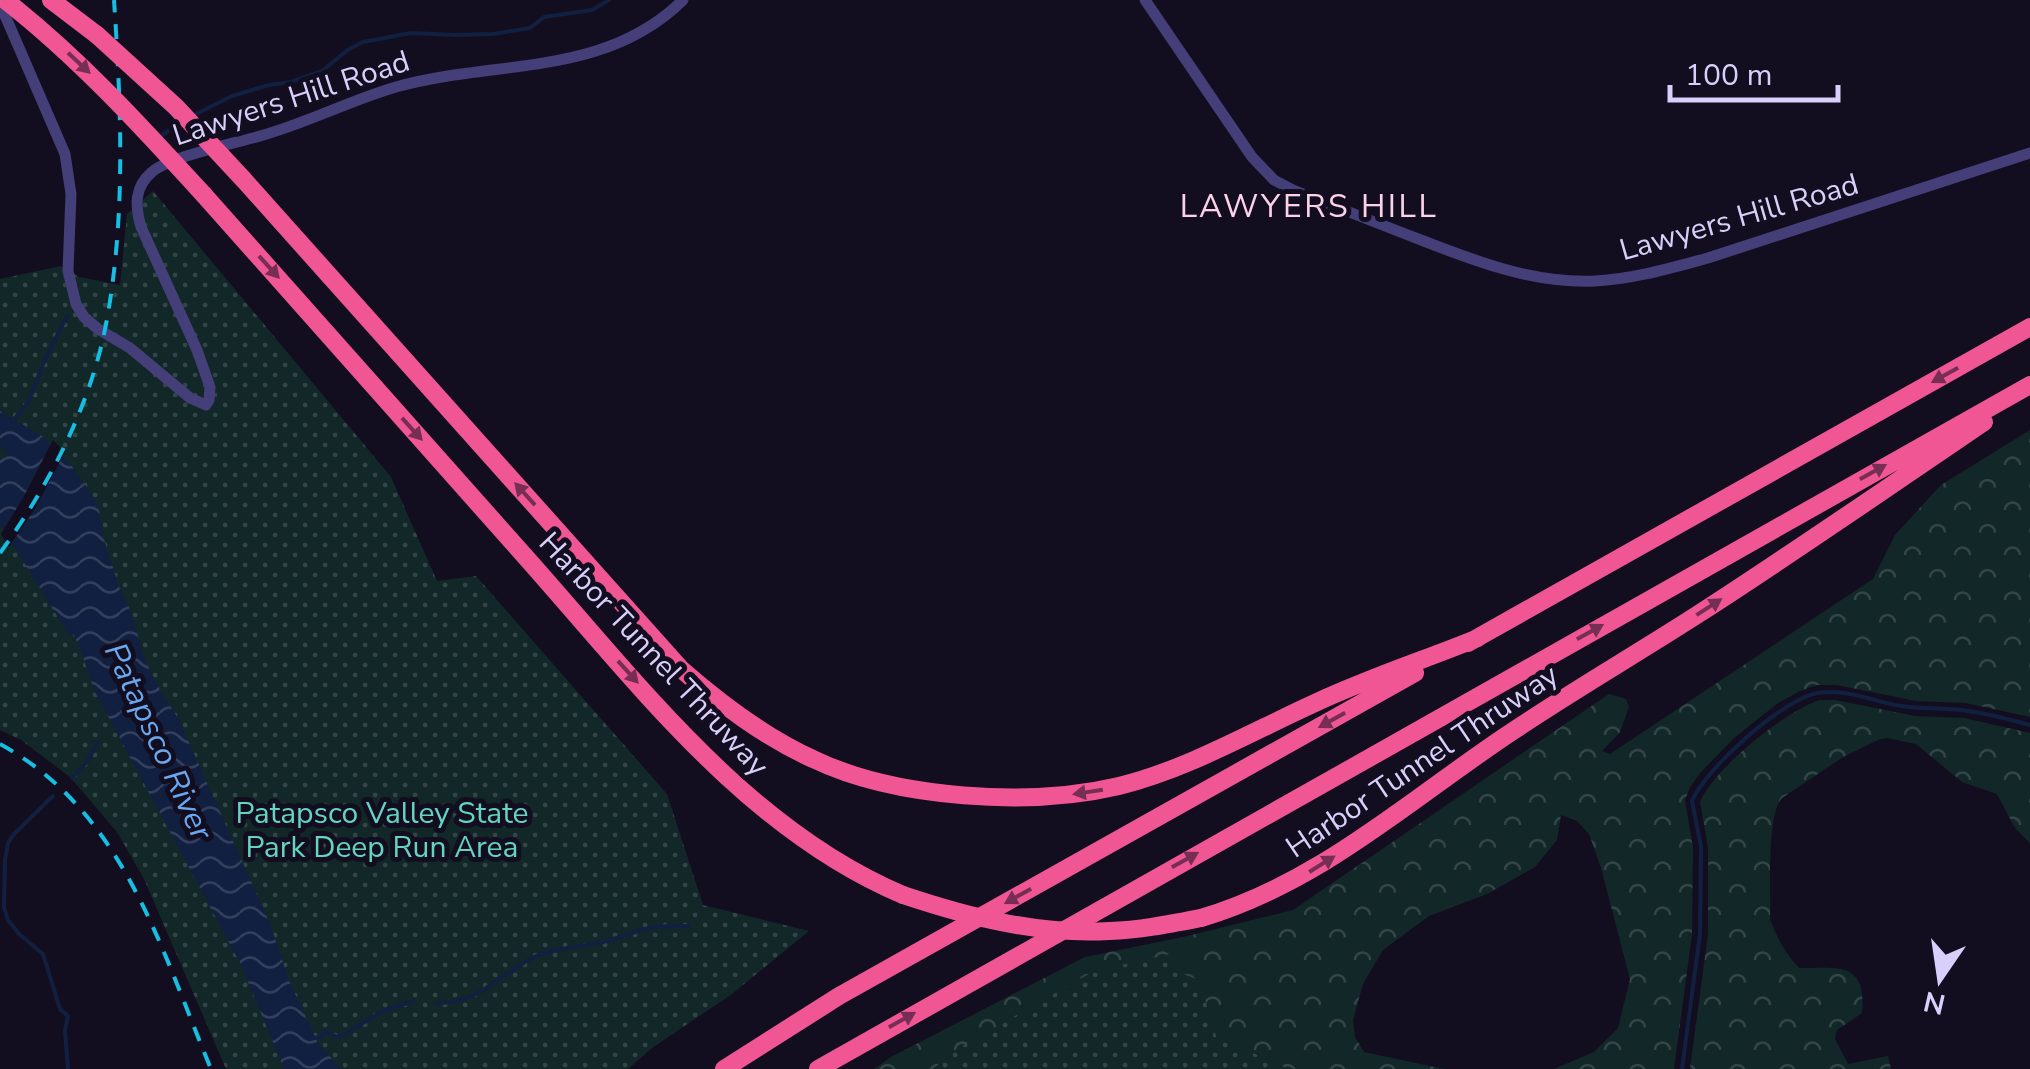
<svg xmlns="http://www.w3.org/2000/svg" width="2030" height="1069" font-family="'Nunito Sans',sans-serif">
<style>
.forest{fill:url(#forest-crowns)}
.park{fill:url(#park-dots)}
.water{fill:url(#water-waves)}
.pier{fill:#120e1f}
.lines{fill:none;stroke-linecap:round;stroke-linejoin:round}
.stream{stroke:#112040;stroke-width:4}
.tertiary{stroke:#443e79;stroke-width:11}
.motorway{stroke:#f05694;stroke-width:18}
.rail{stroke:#15bee2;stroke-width:4;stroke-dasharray:15 12;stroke-linecap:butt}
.motorway-bridge{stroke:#f05694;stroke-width:18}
.oneway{fill:#762e54}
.labels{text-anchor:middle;stroke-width:10;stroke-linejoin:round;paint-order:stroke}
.street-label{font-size:30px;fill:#d8d0fb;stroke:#120e1f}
.park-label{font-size:30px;fill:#64d3c0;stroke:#120e1f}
.neighbourhood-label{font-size:32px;letter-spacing:2.5px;fill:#fbd2e9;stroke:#120e1f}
.water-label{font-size:32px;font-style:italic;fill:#68a7f1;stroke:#120e1f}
</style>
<defs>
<pattern id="forest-crowns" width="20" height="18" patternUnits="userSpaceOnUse" patternTransform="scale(2.5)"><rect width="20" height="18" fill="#122728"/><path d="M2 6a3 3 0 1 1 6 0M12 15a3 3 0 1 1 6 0" fill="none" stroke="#344548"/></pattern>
<pattern id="park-dots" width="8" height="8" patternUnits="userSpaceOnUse" patternTransform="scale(2.5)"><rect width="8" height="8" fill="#122728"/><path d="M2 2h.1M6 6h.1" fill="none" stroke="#344548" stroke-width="1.8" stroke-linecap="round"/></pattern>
<pattern id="water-waves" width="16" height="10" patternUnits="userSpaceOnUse" patternTransform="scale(2.5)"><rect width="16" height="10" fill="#112040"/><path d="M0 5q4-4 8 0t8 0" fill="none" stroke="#333f5c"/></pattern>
</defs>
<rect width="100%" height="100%" fill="#120e1f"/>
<path class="forest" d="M2030,430V717L1966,703L1916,701L1837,685H1817L1800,691L1778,703L1734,738L1700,773L1690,787L1685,800L1693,848L1692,934L1674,1069H1554L1594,1052L1618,1028L1630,979L1601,868L1589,834L1577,821L1561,815L1557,840L1535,867L1487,894L1429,916L1383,950L1363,984L1353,1020L1355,1037L1364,1052L1444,1069H874L891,1057L1085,957L1183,937L1293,910L1609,694L1626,699L1629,707L1620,732L1602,751L1610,754L1873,579L1895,535L1941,485Z
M1819,700H1835L1915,716L1964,718L2030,733V843L2015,828L1997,794L1962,782L1916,744L1887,738L1878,740L1843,757L1782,798C1766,815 1771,893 1770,919C1777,938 1785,953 1799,968C1838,968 1867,961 1862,1013L1837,1030L1835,1039L1848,1064L1888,1056L1891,1069H1690L1708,934V847L1700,802C1714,768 1785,712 1819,700Z"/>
<path class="park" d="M153,191L391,477L437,581L476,576L667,794L703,905L809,931L732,994L652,1048L628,1069H226L144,879L117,832L70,777L21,740L0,730V279L61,266L79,277L120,285L127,214Z
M1170,954L1175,971L1199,980L1217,1039L1294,1069H934L948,1054L1094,971Z"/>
<path class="water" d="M0,411L42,436L71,465L89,490L99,509L103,536L119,587L129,607L146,662L160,690L179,720L270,924L290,983L318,1043L341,1069H284L241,965L95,692C87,672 83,652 73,634L70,637L0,524V457L4,458L8,455L0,445Z"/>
<path class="pier" d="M53,440L65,452L36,507L9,547L1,534L23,498Z"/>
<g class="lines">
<path class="stream" d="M190,117L232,96L269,85L291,82L322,71L349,49L363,42L411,33L454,35L493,34L530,28L544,17L592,10L609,0
M161,136L182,121
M12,422L29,401L45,359L67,316
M72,778L87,762L97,744
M53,796L14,834L8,843L5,860L4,907L8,920L19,934L43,954L60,1009L68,1016L65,1031L68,1069
M436,1003C484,1004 502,969 541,954C562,947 582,947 603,942C619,938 633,932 649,928C661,925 675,926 688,926
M312,1038L322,1037L324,1031L337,1037L343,1035L381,1012L413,1001
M1682,1069L1700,934L1701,847L1692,801C1705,769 1784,698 1818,693C1845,688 1875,702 1901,706C1921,709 1942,708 1962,710C1985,713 2008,719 2030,725"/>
<path class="tertiary" d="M1145,0L1252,157L1274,180L1293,190C1331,205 1370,220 1408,235C1467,258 1530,284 1595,281C1634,279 1671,268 1708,258L2030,153
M0,4L65,154L71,194L68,271L76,304L84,317L98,329L130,348L190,398L206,405L209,400L210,387L197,350L141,227C135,206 134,187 152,172C169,157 236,143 260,136C307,123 351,100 396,87C496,59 604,78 683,0"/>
<path class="motorway" d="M51,0L97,35
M243,179L681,669C721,704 764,737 813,759C896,799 1030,807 1119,786C1188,769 1251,732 1315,703C1368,678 1424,660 1478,638
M204,195C310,314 416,433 522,553C634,678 744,828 903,895
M1468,643L2030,327
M1201,918C1322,882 1410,799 1513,731C1574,690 1638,653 1700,613C1796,551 1890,486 1984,422
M724,1069L839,996L1415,673
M818,1069L2030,385"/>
<path class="rail" d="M0,553C50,484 92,403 107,319C126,213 121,106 114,0
M0,744C124,812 160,947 211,1069"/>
<path class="motorway-bridge" d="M5,0C79,58 141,126 204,195
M97,35L176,107L243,179
M903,895C969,917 1038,935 1109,931C1140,930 1170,924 1201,918"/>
</g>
<defs><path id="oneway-solid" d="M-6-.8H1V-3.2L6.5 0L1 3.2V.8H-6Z" transform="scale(2.5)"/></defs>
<g class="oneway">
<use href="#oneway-solid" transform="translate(79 63) rotate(43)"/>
<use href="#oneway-solid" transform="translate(269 267) rotate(48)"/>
<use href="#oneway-solid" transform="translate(1945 375) rotate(151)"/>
<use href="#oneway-solid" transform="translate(412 429) rotate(48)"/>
<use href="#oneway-solid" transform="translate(1873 472) rotate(-29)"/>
<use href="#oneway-solid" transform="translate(525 494) rotate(-132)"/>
<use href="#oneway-solid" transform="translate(1709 607) rotate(-33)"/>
<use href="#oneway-solid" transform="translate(1590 632) rotate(-29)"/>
<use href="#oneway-solid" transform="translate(628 672) rotate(48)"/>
<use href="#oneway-solid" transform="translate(1332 720) rotate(151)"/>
<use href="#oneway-solid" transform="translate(1088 792) rotate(171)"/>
<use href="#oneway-solid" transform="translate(1185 860) rotate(-29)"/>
<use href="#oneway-solid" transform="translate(1322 864) rotate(-32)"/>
<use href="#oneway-solid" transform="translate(1018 896) rotate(151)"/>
<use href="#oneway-solid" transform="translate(902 1020) rotate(-29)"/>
</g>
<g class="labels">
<g class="street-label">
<text transform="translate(291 98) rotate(-18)" y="10">Lawyers Hill Road</text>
<text transform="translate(1739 217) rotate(-16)" y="10">Lawyers Hill Road</text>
<text transform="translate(654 654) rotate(47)" y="10">Harbor Tunnel Thruway</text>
<text transform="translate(1422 761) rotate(-34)" y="10">Harbor Tunnel Thruway</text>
</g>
<g class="park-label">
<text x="382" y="823">Patapsco Valley State<tspan x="382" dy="34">Park Deep Run Area</tspan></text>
</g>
<g class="neighbourhood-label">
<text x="1309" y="217">LAWYERS HILL</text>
</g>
<g class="water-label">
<text transform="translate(159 741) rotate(65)" y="11">Patapsco River</text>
</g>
</g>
<g transform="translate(1940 979) rotate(193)" stroke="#120e1f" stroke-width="8" paint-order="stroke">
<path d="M0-8L18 38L0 25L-18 38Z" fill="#d8d0fb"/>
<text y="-15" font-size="28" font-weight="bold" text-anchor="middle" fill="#d8d0fb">N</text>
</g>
<path d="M1670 85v15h168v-15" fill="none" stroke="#d8d0fb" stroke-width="5"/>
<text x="1685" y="85" font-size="30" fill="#d8d0fb" stroke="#120e1f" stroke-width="8" paint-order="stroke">100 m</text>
</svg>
